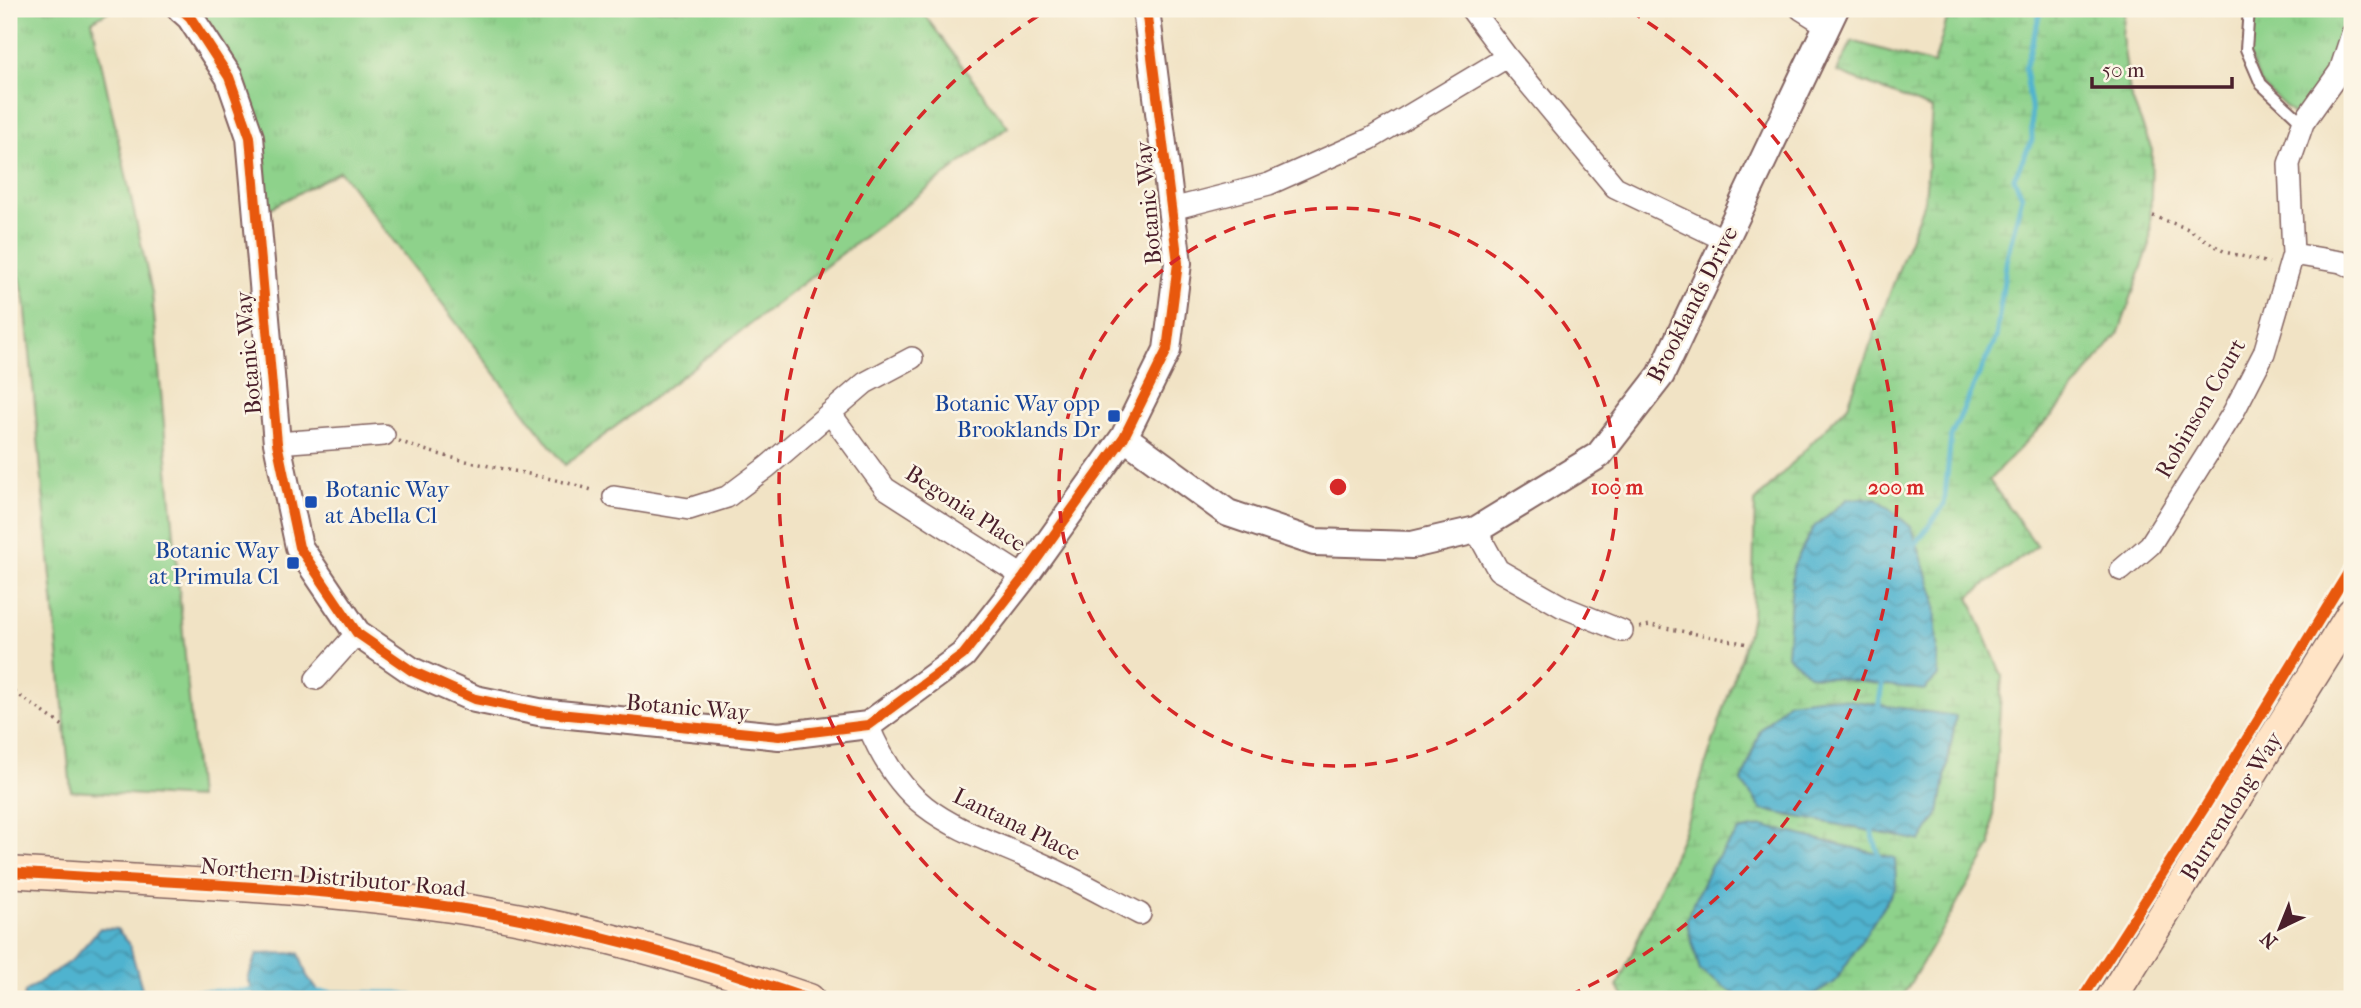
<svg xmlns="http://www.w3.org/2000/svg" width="2361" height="1008" font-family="'IM FELL French Canon',serif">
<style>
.grass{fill:url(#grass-tufts);stroke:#6c785b;stroke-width:2}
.wetland{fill:url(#wetland-marsh);stroke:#6c785b;stroke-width:2}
.water{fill:url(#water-waves);stroke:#4d697d;stroke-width:2}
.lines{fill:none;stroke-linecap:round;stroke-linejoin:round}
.stream{stroke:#50b3cf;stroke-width:5}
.service-casing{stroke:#846461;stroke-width:14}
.minor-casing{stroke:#846461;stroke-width:24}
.tertiary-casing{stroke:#846461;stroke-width:30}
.secondary-casing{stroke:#846461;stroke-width:33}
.path{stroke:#846461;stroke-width:3.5;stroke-dasharray:2 5;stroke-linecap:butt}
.service{stroke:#fff;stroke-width:10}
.minor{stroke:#fff;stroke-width:21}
.tertiary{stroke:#fff;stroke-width:26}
.secondary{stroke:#ffe4c6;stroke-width:30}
.cycleway-casing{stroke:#fcf5e5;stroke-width:15}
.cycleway{stroke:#e8590c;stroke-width:10}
.ring{fill:none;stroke:#d62828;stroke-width:3.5;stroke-dasharray:12 9}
.transit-dot{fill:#1a4fb4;stroke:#fcf5e5;stroke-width:2.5}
.labels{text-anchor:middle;stroke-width:5;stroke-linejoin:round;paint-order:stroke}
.street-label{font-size:23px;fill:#4a1f2b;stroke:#fcf5e5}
.transit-label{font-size:23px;fill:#164399;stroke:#fcf5e5;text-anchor:end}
.centre{fill:#d62828;stroke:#fcf5e5;stroke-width:3.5}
.ring-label{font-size:21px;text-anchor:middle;font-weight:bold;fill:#d62828;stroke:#fcf5e5;stroke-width:5;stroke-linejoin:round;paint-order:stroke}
</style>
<defs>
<pattern id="grass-tufts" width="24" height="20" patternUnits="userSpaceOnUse" patternTransform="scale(1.75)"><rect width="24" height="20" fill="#8ed28b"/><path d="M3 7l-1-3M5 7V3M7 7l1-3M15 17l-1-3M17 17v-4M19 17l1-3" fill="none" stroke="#7cb478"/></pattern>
<pattern id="wetland-marsh" width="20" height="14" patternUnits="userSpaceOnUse" patternTransform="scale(1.75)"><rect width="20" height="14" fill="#8ed28b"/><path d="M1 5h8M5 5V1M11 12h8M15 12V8" fill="none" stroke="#7cb478"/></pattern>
<pattern id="water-waves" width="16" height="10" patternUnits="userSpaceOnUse" patternTransform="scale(1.75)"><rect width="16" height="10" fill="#50b3cf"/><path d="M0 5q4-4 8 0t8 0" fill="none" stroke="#4491a8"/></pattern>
</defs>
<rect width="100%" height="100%" fill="#fcf5e5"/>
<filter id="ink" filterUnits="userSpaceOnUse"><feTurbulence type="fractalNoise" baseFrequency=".0143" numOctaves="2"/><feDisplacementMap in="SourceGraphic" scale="14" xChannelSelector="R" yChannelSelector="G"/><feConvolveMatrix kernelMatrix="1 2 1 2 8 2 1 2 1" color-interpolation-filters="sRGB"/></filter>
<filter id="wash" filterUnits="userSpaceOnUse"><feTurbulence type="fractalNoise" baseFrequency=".00686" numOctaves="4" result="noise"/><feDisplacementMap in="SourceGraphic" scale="28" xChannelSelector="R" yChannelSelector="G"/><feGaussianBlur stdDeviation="1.57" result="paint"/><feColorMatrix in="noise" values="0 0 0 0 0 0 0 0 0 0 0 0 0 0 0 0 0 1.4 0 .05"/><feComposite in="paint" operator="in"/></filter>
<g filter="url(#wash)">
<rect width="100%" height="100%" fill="#f1e3c5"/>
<path class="grass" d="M9,9H112L92,21L152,293L198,798L71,791L25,300L9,231Z
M200,9H920L1008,127L565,465L340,171L267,210L263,133L241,72Z
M2249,9H2352V34L2303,123L2261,84L2246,49Z"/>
<path class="wetland" d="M1950,9H2125L2122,35L2130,94L2152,150L2150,244L2119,332L2059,408L1989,480L2037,546L1969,597L2002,676L1991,846L1901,999H1626L1617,987L1683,834L1743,650L1752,617L1755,502L1848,405L1925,199L1932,109L1837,72L1852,41L1934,64Z"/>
<path class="water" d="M1877,498L1912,528L1935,598L1938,676L1924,690L1810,675L1787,655L1793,566L1814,527L1847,499Z
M1827,697L1956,716L1939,813L1921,841L1762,810L1742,782L1760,730L1788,702Z
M1763,826L1895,858L1896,887L1835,982L1808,999H1742L1700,971L1686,920L1711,865L1739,831Z
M100,928L117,929L129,943L145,999H24L25,992L73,959Z
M299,953L307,976L319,992L318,999H256L248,979L257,954Z"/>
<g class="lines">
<path class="stream" d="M1913,548L1944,505L1951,436L1996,338L2007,257L2022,196L2014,178L2032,140L2031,106L2025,69L2041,9
M1878,710L1883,678
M1870,825L1880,859
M137,992L257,991
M312,992L398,993L428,999"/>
</g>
</g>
<g filter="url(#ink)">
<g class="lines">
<defs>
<path id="service" d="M2249,9L2246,49L2261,84L2303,123"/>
<path id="minor" d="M1471,9L1507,57L1615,187L1725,240
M1801,9L1828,26
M1172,209L1269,184L1370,139L1507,57
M2293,254L2341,262L2352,267
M830,413L885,488L1024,577
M277,443L384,435
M614,497L689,509L727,497L767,467L865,383L912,358
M1476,530L1498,570L1563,607L1622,631
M2121,570L2150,545L2233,413L2264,353L2293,254L2289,164L2303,123L2340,71L2352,34
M316,679L357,633
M868,725C905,817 956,826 1040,863C1074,878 1107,897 1140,914"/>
<path id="tertiary" d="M181,9L190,17L229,77L250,137L277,443L299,547L357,633L412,671L475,699L539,712L779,736L868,725L963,655L1024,577L1124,437L1167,350L1178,263L1146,9
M1124,437L1228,513L1314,542L1412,545L1476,530L1599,455L1661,375L1835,9"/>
<path id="secondary" d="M9,872C156,882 305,886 451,907C574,925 692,959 809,999
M2111,999L2352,613"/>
</defs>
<use href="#service" class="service-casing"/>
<use href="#minor" class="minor-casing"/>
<use href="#tertiary" class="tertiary-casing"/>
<use href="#secondary" class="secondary-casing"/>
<path class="path" d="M2153,216L2186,228L2225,252L2269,263
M399,441C462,466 531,470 595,491
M1640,627L1650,625L1748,644
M9,688L63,726"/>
<use href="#service" class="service"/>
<use href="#minor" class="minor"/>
<use href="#tertiary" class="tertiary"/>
<use href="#secondary" class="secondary"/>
<defs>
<path id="cycleway" d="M181,9L190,17L229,77L250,137L277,443L299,547L357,633L412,671L475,699L539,712L779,736L868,725L963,655L1024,577L1124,437L1167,350L1178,263L1146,9
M9,872C156,882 305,886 451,907C574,925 692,959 809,999
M2082,999L2205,807L2352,566"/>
</defs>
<use href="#cycleway" class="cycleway-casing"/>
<use href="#cycleway" class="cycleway"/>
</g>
</g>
<g class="ring">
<circle cx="1338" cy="487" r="279"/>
<path d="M1115 999A558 558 0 0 1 1046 11M1630 11A558 558 0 0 1 1561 999"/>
</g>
<g class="transit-dot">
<rect x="1107" y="409" width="14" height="14" rx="3.5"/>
<rect x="304" y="495" width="14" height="14" rx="3.5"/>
<rect x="286" y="556" width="14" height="14" rx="3.5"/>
</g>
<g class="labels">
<g class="street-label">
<text transform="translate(1148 203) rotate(-95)" y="8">Botanic Way</text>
<text transform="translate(1692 304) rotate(-63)" y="8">Brooklands Drive</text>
<text transform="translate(248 353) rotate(-95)" y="8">Botanic Way</text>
<text transform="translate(2200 408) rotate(-60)" y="8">Robinson Court</text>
<text transform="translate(966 508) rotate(33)" y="8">Begonia Place</text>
<text transform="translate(688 707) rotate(5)" y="8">Botanic Way</text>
<text transform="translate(2231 806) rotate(-58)" y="8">Burrendong Way</text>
<text transform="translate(1017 824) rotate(26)" y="8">Lantana Place</text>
<text transform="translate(333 877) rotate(5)" y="8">Northern Distributor Road</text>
</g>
<g class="transit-label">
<text x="1100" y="411">Botanic Way opp<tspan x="1100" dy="26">Brooklands Dr</tspan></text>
<text x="325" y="497" text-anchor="start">Botanic Way<tspan x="325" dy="26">at Abella Cl</tspan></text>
<text x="279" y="558">Botanic Way<tspan x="279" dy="26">at Primula Cl</tspan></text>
</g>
</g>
<circle cx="1338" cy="487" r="10" class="centre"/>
<g class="ring-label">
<text x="1617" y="494">100 m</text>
<text x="1896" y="494">200 m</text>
</g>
<rect width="2361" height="1008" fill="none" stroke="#fcf5e5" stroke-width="35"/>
<g transform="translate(2280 928) rotate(223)" stroke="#fcf5e5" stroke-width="5" paint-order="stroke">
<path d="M0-5L12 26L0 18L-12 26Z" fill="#4a1f2b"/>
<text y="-10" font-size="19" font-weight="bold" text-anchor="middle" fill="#4a1f2b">N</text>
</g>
<path d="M2092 77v10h140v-10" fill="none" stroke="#4a1f2b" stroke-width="3.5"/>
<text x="2102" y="77" font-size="21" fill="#4a1f2b" stroke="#fcf5e5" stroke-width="5" paint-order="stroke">50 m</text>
</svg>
